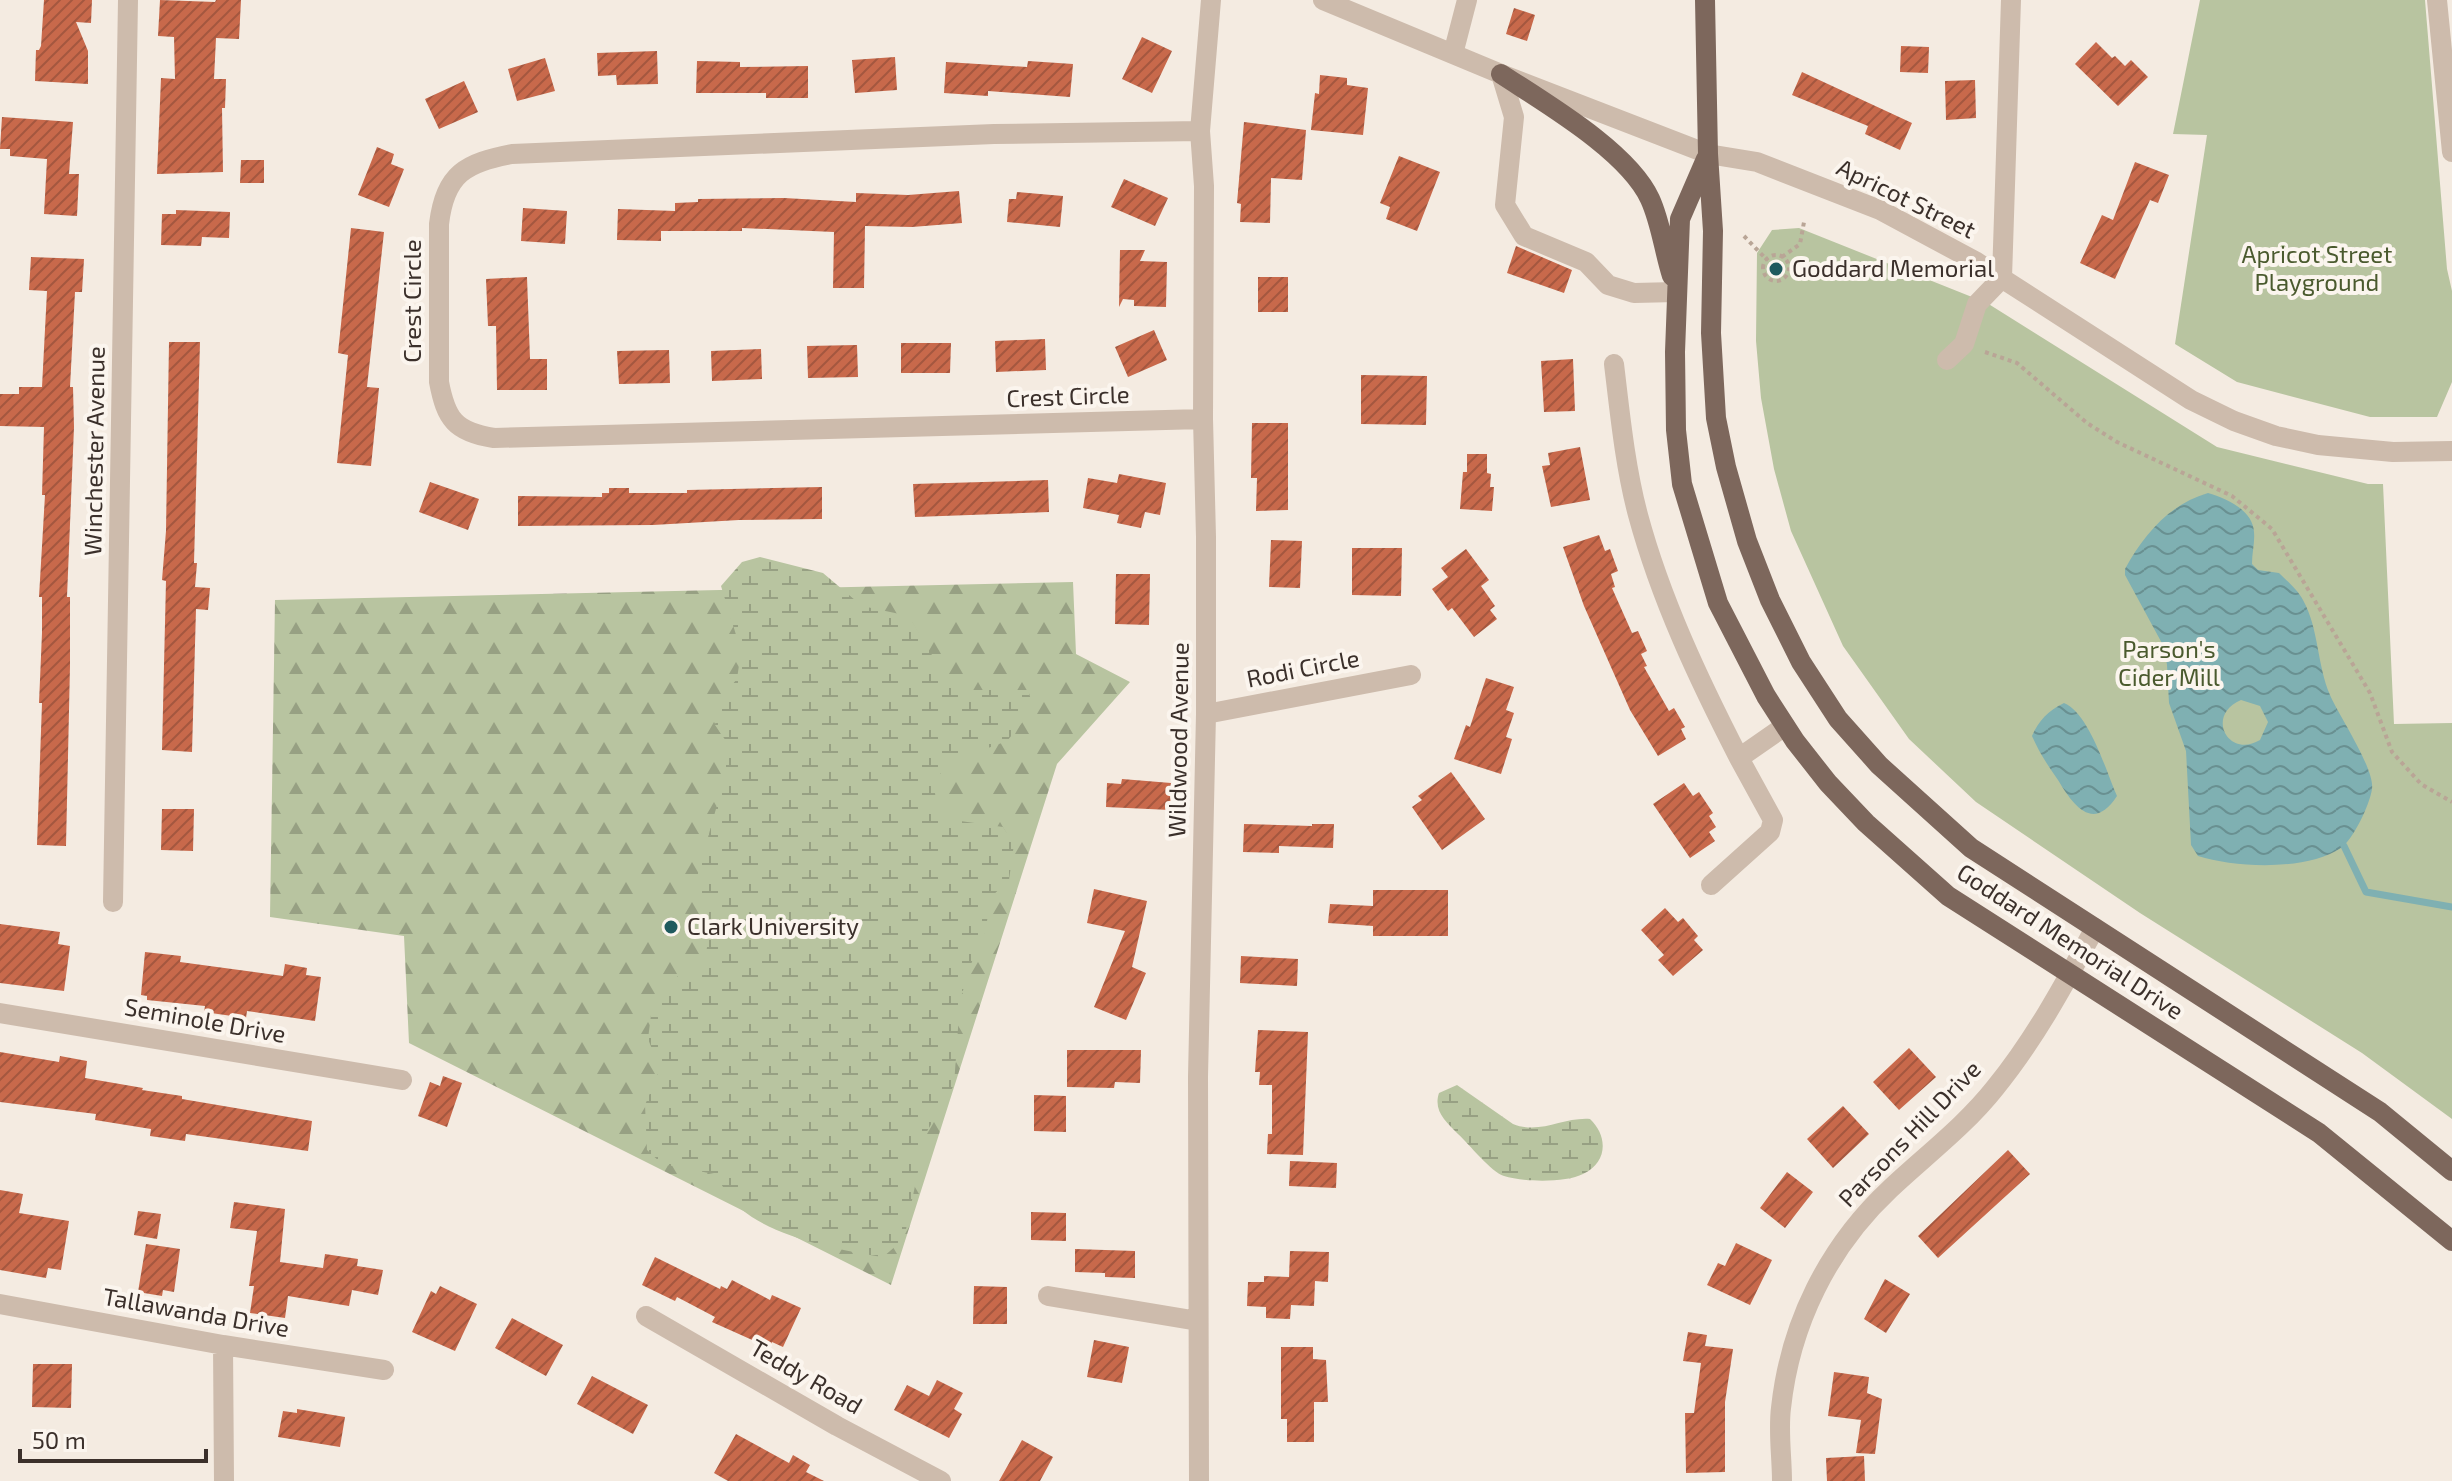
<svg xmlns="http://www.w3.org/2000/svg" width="2452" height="1481" font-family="'Exo 2',sans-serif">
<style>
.forest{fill:url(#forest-firs)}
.wetland{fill:url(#wetland-marsh)}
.park{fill:#b8c4a0}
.water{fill:url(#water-waves);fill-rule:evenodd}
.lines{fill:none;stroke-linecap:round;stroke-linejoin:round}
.stream{stroke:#7fb0b2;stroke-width:7}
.building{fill:url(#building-hatch)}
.path{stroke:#b9a596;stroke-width:4;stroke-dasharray:4 4;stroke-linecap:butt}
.minor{stroke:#cdbbac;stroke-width:20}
.major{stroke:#7d675c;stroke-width:20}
.poi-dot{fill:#1f5a5e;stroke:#fbf5ee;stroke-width:3}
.labels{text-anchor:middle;stroke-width:8;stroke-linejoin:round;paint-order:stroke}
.street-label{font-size:24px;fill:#3b302b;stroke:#fbf5ee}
.park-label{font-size:24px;fill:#4a5a2e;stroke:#fbf5ee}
.poi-label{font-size:24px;fill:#3b302b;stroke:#fbf5ee;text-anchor:start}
</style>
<defs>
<pattern id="forest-firs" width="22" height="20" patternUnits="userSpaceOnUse" patternTransform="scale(2)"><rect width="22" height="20" fill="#b8c4a0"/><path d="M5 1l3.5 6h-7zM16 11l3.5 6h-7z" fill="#97a083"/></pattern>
<pattern id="wetland-marsh" width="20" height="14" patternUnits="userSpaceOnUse" patternTransform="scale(2)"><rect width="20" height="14" fill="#b8c4a0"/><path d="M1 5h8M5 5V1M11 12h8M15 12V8" fill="none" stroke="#97a083"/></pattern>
<pattern id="water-waves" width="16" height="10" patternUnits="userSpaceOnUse" patternTransform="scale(2)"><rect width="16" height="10" fill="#7fb0b2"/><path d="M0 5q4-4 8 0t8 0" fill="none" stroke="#699091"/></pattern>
<pattern id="building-hatch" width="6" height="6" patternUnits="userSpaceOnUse" patternTransform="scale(2)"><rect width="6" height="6" fill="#c8694b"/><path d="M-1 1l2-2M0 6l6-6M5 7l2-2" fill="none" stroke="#a4573f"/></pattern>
</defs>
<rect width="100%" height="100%" fill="#f4ebe1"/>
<path class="forest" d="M1073,582L1076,654L1130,682L1057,764L891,1285L409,1043L404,936L270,917L275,600Z"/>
<path class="wetland" d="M760,557L823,573L862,606L909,616L939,667L966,690H1028L1032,703L1026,718L1007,741L953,761L937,777L935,794L946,819L1003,827L1014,844L1009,880L991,897L983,945L975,952L960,1000L954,1085L926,1133L904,1239L883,1257C839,1250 776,1238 741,1209C731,1200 722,1185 714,1174L662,1164L647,1150L645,1105L660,1069L648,1039L651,1015L672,980L701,962L707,948L698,873L726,773V741L715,725L719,700L737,679L741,651L721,586L742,562Z
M1457,1085L1513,1124C1540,1135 1563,1117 1590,1119C1608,1136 1608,1162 1583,1174C1566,1183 1522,1182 1504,1176C1491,1172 1469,1144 1458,1134C1446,1122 1433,1111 1439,1093Z"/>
<path class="park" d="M2200,0H2425L2447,269L2452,291V382L2437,417H2370L2237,382L2175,344L2207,135L2173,134Z
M1799,228L1987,303L2217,447L2368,484H2383L2394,724L2452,723V1119L2362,1053L2140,913L1976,802L1909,739L1843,646L1791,531L1774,469L1761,398L1756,341L1757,253L1772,230Z"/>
<path class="water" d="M2208,493C2226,498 2253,510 2254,532C2255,542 2252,553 2252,564L2258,570L2279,573C2287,581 2298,590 2303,600C2319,629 2317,665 2330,695C2339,716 2375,769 2372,789C2370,804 2353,840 2341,848C2306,871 2236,868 2198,856L2191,845L2186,751L2169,703L2167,665L2164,647L2125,575V569C2144,534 2170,504 2208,493ZM2241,700L2260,706L2268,722L2260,740C2228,759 2205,715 2241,700Z
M2064,703C2089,713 2106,771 2117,796C2093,833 2073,805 2058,780C2048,766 2039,752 2032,736C2039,720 2048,711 2064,703Z"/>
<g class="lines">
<path class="stream" d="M2344,846L2366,892L2452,907"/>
</g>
<path class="building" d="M44,0H92L91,23L76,22L88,51V84L35,81L36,50H39L41,46Z
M160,0L215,2L216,0H241L239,39L216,38L214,79H226L225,108H222L223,172L157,174L161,78L175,79L174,37L158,36Z
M1514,8L1535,15L1527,41L1506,34Z
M1142,37L1172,51L1152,93L1122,79Z
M2096,42L2112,58L2115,56L2125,66L2131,60L2148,77L2118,106L2075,64Z
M1901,46L1929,47L1928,73L1900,72Z
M657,51L658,84L617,85L616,75L598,76L597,53Z
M895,57L897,90L855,93L852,60Z
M545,58L555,91L517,101L508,69Z
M697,61L740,62V67L808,66V98H766V93H696Z
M1028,61L1073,64L1070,97L988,91V96L944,93L946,62L1027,67Z
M1802,72L1912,123L1900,150L1865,134L1868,126L1792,95Z
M1320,75L1347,78V85L1368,88L1363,135L1311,130L1315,93L1319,94Z
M1975,80L1976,118L1946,120L1945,81Z
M464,81L478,112L439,129L425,99Z
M2,117L73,122L69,174H79L77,216L44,214L47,159L10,156V149H0Z
M1244,122L1306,130L1302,180L1271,178L1270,223L1240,222L1241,204L1237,203Z
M377,147L394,154L391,164L404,169L389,207L358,195Z
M1399,156L1440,172L1417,231L1386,219L1390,207L1380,203Z
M241,160H264V183H240Z
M2135,162L2169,175L2158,203L2150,200L2115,279L2080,263L2102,215L2113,220Z
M1124,179L1168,198L1155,226L1111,207Z
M959,191L962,223L912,227L865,226L864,288H833L834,232L742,228V231H661V241L617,240L618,209L675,211V203L698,202V199L784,198L856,202V193L908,195Z
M1017,192L1063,196L1060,227L1007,222L1009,199H1016Z
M523,208L567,211L565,244L521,241Z
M176,210L230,212L229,238L202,237L201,246L161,245L162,214H176Z
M351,228L384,232L367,387L379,388L371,466L337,463L348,355L338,353Z
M1516,246L1572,270L1564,293L1507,273Z
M1120,250H1145L1140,261L1167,262L1166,307L1134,306V300L1123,299L1119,307Z
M31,257L84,259L82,292H75L70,387H73L74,427L67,597H70V666L66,846L37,845L42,703H39L42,633V597H39L45,495H42L44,427L0,426V394H19V387H42L47,291L29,290Z
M527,277L530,359H547V390H497L496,326H488L486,279Z
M1258,277H1288V312H1258Z
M1154,330L1167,360L1128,377L1115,347Z
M1045,339L1046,370L996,372L995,341Z
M169,342H200L194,563H197L195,587L210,588L208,610L196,609L192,752L162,750L166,581L162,580L166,531Z
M901,343H951L950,373H901Z
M857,345L858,377L808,378L807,346Z
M761,349L762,379L712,381L711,351Z
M669,350L670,383L619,384L617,351Z
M1573,359L1575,411L1544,412L1541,361Z
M1361,375L1427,376L1426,425L1361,424Z
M1252,423H1288V510L1256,511L1257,478H1251Z
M1580,447L1590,500L1551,507L1542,466L1550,465L1548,453Z
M1467,454H1487V473L1491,474L1490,487H1494L1492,511L1460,509L1463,472H1467Z
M1119,474L1166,483L1160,515L1145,512L1141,528L1117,523L1119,515L1083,508L1088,478L1117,483Z
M1048,480L1049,512L915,517L913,484Z
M430,482L479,499L468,530L419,512Z
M822,487V519L739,520L653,525L518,526V496L602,497V493H609V488H629V493H687V490Z
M1599,535L1605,551L1610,549L1618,571L1611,574L1615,587L1612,588L1632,633L1638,631L1647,651L1641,654L1647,666L1644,667L1669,711L1674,708L1685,727L1681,729L1686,739L1658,756L1630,710L1584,606L1563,547Z
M1271,540L1302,541L1300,588L1269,587Z
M1352,548H1402L1401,596L1352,595Z
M1466,549L1489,580L1481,586L1495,606L1490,610L1497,619L1474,637L1452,608L1448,611L1432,589L1448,577L1441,568Z
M1116,574H1150L1149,625L1115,624Z
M1486,678L1514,687L1506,710L1514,713L1506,737L1512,739L1501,774L1454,759L1466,725L1470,727Z
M1451,772L1485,819L1442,850L1412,807L1422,800L1418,796Z
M1122,779L1171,783L1170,810L1106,807L1107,783L1121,784Z
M1684,783L1693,796L1699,792L1713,813L1709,816L1716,827L1709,832L1715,841L1690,858L1653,804Z
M162,809H194L193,851L161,850Z
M1244,824L1312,826V824H1334L1333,848L1279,846V853L1243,852Z
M1094,889L1147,901L1132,967L1146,973L1126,1020L1094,1007L1125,931L1087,923Z
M1373,890H1448V936H1373V926L1328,923L1330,904L1373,906Z
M1665,908L1678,922L1683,918L1698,936L1694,940L1703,950L1673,976L1658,960L1664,955L1641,930Z
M0,924L60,932L58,944L70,946L64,991L0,983Z
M145,952L181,956L180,962L283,976L285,964L307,968L306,975L321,977L315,1021L247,1011L246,1018L204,1012L205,1006L147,1000V996L141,995Z
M1241,956L1298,959L1297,986L1240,983Z
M1258,1030L1308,1032L1303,1155L1267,1154L1268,1134H1272V1085H1259L1260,1072H1255Z
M1909,1048L1936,1077L1899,1110L1873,1082Z
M1067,1050H1141L1140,1083L1115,1082L1114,1088L1067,1087Z
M0,1052L59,1062L60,1056L87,1061L85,1078L143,1088L142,1090L182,1096V1099L312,1121L308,1151L186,1134L185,1141L150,1136L151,1129L95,1120L96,1114L0,1102Z
M443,1076L462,1083L447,1127L418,1116L430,1082L440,1086Z
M1034,1095L1066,1096V1132L1034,1131Z
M1843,1106L1869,1134L1833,1168L1807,1139Z
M2008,1150L2030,1174L1938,1258L1918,1236Z
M1290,1161L1337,1163L1336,1188L1289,1186Z
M1787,1172L1813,1192L1785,1228L1760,1208Z
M0,1190L23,1194L19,1213L69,1221L61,1270L48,1268L46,1278L0,1270Z
M234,1202L285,1209L280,1262L323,1268L325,1254L358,1259L357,1266L383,1270L378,1295L352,1290L349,1306L288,1296L285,1318L250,1313L254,1286H249L257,1231L230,1228Z
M138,1211L161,1214L157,1239L134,1235Z
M1031,1212L1066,1213V1241L1031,1240Z
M1736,1243L1772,1260L1750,1305L1707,1285L1718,1263L1725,1266Z
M146,1244L180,1249L174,1292L163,1290L162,1296L138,1292Z
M1075,1249L1135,1251V1278L1105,1277V1273L1075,1272Z
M1290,1251L1329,1252L1328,1282L1315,1281L1314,1306L1291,1305L1290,1319L1266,1318V1307L1247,1306L1248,1282H1264V1276L1289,1277Z
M655,1257L720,1289L721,1286L727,1289L732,1280L770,1300L772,1295L801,1308L783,1347L772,1342L770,1348L712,1322L715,1317L677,1297L675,1301L642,1285Z
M1885,1279L1910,1294L1886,1333L1864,1319Z
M440,1286L477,1304L455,1351L412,1332L431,1291L436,1294Z
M974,1286L1007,1287V1324H973Z
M512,1318L563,1345L546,1376L495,1348Z
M1688,1332L1707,1335L1705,1346L1733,1349L1725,1402V1472L1686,1473L1685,1413H1694L1701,1363L1683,1361Z
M1094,1340L1129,1347L1122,1383L1087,1377Z
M1281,1347H1313V1359L1326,1360L1328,1402H1314V1442H1287V1419H1281Z
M33,1364H72L71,1408L32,1407Z
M1834,1372L1869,1377L1867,1393L1882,1399L1875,1454L1856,1453L1861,1420L1828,1416Z
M592,1376L648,1405L633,1434L577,1404Z
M937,1380L963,1393L954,1409L962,1414L949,1438L894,1410L907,1385L929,1396Z
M297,1409L345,1417L340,1447L278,1437L283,1411L297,1413Z
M736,1434L789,1463L793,1455L810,1465L806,1472L824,1481H728L714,1473Z
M1022,1440L1053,1457L1040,1481H999Z
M1864,1456L1865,1481H1827L1826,1458Z"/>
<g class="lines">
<path class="path" d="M1744,236L1767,260
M1763 268a13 13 0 1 1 26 0a13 13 0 1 1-26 0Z
M1782,257L1800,244L1804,222
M1985,352L2017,363L2087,423L2117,442L2232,496L2272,529L2370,693L2392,752L2421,784L2452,802"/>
<path class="minor" d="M1323,0L1501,74L1708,154L1757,162L1880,210L1975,261L2191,400L2234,421L2276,436L2318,445L2393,452L2452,451
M2437,0L2452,152
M1453,54L1467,0
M1501,74L1514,117L1505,205L1524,236L1586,262L1608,285L1634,293L1676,292
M1200,131L994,134L512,154C466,163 445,173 439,224V382C446,419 455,432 494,438L1203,419
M1947,360L1964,344L1977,304L2002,278L2011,0
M1614,364C1620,414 1625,466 1638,515C1661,600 1699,680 1739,758
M1206,714L1411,675
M1711,885L1770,832L1773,820L1739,758L1785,726
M113,902L128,0
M0,1013L402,1080
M1048,1296L1198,1321
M0,1304L223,1345L384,1370
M646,1316L837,1426L941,1481
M223,1345L224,1481
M1199,1481L1198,1077L1206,714V537L1203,419L1204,186L1200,131L1211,0
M1782,1481C1782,1457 1778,1432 1781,1408C1790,1324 1828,1247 1890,1189C1925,1156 1965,1126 1995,1088C2035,1039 2065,983 2095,928"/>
<path class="major" d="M1705,0L1708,154L1713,231L1711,333L1716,418L1726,467L1747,541L1770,600L1801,662L1838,719L1879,765L1971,848L2380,1112L2452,1171
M1501,74C1545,103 1628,151 1650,199C1661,223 1664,251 1672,276
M1706,159L1680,219L1675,352L1676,430L1682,484L1718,603L1766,696L1795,741L1828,783L1866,823L1948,896L2319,1133L2452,1241"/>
</g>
<g class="poi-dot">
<circle cx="1776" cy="269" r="8"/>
<circle cx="671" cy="927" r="8"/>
</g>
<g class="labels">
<g class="street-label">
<text transform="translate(1906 199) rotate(26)" y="8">Apricot Street</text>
<text transform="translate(413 301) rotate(-90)" y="8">Crest Circle</text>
<text transform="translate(1068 397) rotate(-2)" y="8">Crest Circle</text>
<text transform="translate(95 451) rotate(-89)" y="8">Winchester Avenue</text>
<text transform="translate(1303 669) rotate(-11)" y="8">Rodi Circle</text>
<text transform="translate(1179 740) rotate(-89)" y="8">Wildwood Avenue</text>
<text transform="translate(2070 942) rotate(33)" y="8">Goddard Memorial Drive</text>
<text transform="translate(205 1021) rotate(10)" y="8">Seminole Drive</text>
<text transform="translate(1910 1134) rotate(-46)" y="8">Parsons Hill Drive</text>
<text transform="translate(196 1313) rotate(10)" y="8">Tallawanda Drive</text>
<text transform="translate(806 1377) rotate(30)" y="8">Teddy Road</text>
</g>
<g class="park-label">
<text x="2317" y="263">Apricot Street<tspan x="2317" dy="28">Playground</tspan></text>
<text x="2169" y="658">Parson's<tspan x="2169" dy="28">Cider Mill</tspan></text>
</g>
<g class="poi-label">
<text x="1792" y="277">Goddard Memorial</text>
<text x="687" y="935">Clark University</text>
</g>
</g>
<path d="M20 1449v12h186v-12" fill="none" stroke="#3b302b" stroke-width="4"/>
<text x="32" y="1449" font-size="24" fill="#3b302b" stroke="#fbf5ee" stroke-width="6" paint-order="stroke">50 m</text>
</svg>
